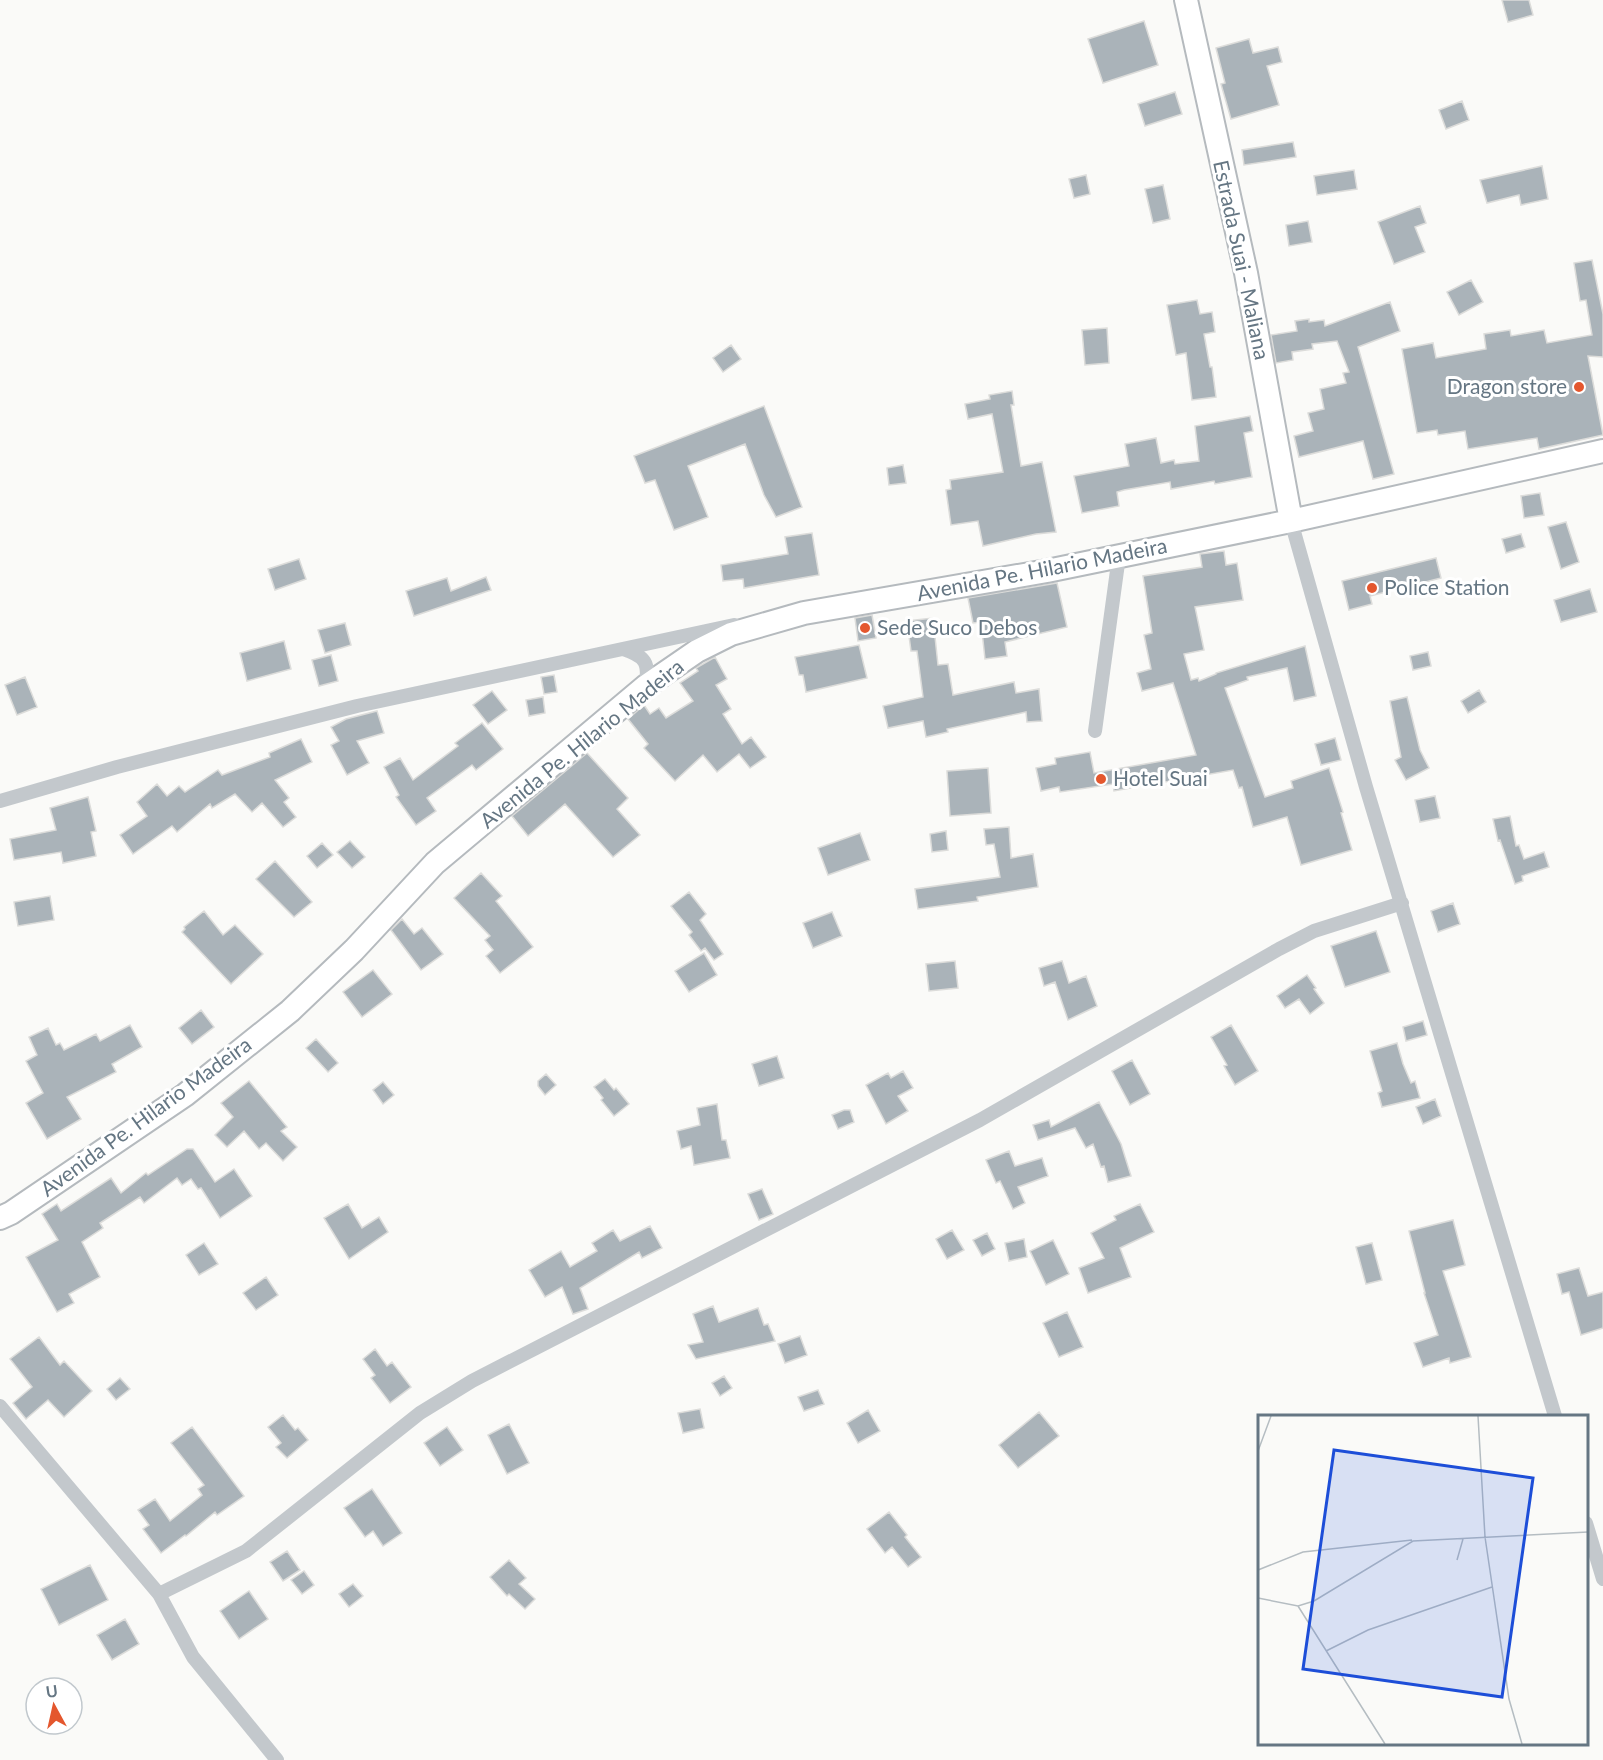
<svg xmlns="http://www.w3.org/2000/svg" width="1603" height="1760" font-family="Lato,sans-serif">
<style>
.building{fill:#aab3b9;stroke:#dcdcda;stroke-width:1.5}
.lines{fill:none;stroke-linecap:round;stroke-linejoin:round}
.primary-casing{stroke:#b5babe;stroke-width:26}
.minor{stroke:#c3c8cc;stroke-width:14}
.primary{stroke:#fff;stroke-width:22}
.poi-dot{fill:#e4572e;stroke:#fff;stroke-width:2}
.labels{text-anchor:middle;stroke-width:6;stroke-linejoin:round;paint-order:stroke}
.street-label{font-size:21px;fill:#657683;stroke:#fff}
.poi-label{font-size:21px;fill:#657683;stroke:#fff;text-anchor:start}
.inset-road{fill:none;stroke:#b5bdc2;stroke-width:1.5}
.view{fill:#1d4ed8;fill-opacity:0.15;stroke:#1d4ed8;stroke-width:3}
.inset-edge{fill:none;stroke:#657683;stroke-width:3}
</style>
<rect width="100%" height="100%" fill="#fafaf8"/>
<path class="building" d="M1502,0H1529L1533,15L1508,22Z
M1144,21L1158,65L1103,83L1088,39Z
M1249,39L1253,53L1278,47L1282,62L1267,66L1279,105L1231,119L1221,84L1225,83L1216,48Z
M1175,92L1182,114L1145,126L1138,104Z
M1462,101L1469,120L1446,129L1439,110Z
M1293,142L1296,157L1244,165L1242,150Z
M1542,166L1548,199L1521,205L1519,195L1487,203L1480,180Z
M1354,170L1357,189L1317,195L1314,176Z
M1086,175L1090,194L1074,198L1069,179Z
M1163,185L1170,219L1153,223L1145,189Z
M1420,206L1426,223L1415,227L1425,252L1394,264L1378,222Z
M1308,221L1312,242L1289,246L1286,225Z
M1592,260L1603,314V357L1588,356L1603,435L1539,449L1537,438L1468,449L1465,431L1438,435L1437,430L1417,433L1402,349L1433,343L1436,358L1486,349L1484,334L1510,330L1511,336L1544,330L1547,343L1592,335L1586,300L1580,301L1574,263Z
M1471,280L1483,302L1459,315L1447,292Z
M1197,300L1200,314L1212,312L1215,332L1204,334L1210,367H1212L1216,397L1192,400L1186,353L1176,355L1167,305Z
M1390,302L1400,331L1358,347L1394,474L1373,479L1363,441L1299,457L1294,436L1313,431L1308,413L1324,409L1320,389L1346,383L1343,373L1349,372L1337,341L1312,344L1313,349L1292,352L1293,360L1276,363L1271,335L1297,331L1295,321L1309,319V322L1324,320L1325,326Z
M1107,328L1109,363L1085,365L1082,330Z
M731,345L741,359L723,372L713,358Z
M1012,391L1014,405H1011L1021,466L1042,462L1056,532L1036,534L983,546L978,521L951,525L946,490L951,489L950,480L1003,472L992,414L968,419L965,404L990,399L989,395Z
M764,406L802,507L776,517L764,495L745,444L688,466L708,517L674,530L655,480L645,483L634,456Z
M1250,416L1253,431L1244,433L1252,477L1215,484L1214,481L1171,489L1170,482L1124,490L1117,492L1119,506L1082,513L1074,476L1129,466L1125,444L1156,438L1161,463L1174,460L1175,464L1199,461L1195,426Z
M903,465L906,483L889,485L887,468Z
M1540,493L1544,515L1524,518L1521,496Z
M1566,522L1579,562L1561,569L1548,527Z
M812,533L819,575L744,588L743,579L723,581L721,565L788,554L785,537Z
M1521,534L1525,547L1506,553L1502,539Z
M1224,551L1226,565L1237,563L1243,600L1195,607L1204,650L1184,654L1191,680L1198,678L1199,681L1216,674V673L1305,646L1316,696L1294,701L1287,668L1247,677L1248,680L1225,688L1265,797L1293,788L1291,781L1329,768L1343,812L1341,813L1352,850L1301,865L1287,817L1253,827L1242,787L1239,788L1233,770L1114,791L1113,784L1060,792L1059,787L1041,791L1036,768L1056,764L1055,758L1090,752L1094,773L1196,755L1173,683L1142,691L1137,673L1151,669L1144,635L1152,633L1143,576L1202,567L1200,554Z
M1436,558L1441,578L1370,596L1372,604L1349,610L1342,581Z
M299,559L306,579L275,590L268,569Z
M486,577L491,590L414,616L406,591L447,578L451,591Z
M1057,583L1067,627L1005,642L1007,656L985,659L981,622L973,623L968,598Z
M1590,589L1597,612L1561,622L1554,600Z
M872,615L876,638L858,641L855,618Z
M933,618L938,665L948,664L953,695L1014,682L1016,693L1039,689L1042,721L1027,722L1026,712L947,729L948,732L926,737L923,721L888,728L883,706L923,697L917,651H911L907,621Z
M345,623L351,645L325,653L318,630Z
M284,641L291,669L247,681L240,653Z
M859,645L867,678L806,692L803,675H799L795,657Z
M1428,652L1431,666L1413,670L1410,656Z
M331,655L338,681L319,686L312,660Z
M715,657L727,679L716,685L731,709L723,714L742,744L751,737L766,757L750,768L739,754L717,772L703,755L675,781L644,748L648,744L628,719L644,705L650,714L659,708L666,718L693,701L680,683L698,671L696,668Z
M554,675L557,692L544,694L541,677Z
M25,677L37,707L17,715L5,685Z
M1479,690L1486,702L1468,713L1461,701Z
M492,691L507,710L488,724L473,705Z
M543,697L545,713L529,716L526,700Z
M1407,697L1420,750L1429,768L1406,780L1395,760L1401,757L1390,701Z
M377,711L384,733L357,741L369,763L347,775L331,745L339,741L331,727L346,719Z
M482,723L503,749L476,770L472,765L427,798L436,811L416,825L396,797L399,795L384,767L400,758L413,780L458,746L455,743Z
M1335,738L1341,760L1321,765L1315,744Z
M301,739L312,762L275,780L289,798L284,802L296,817L283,827L262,803L252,812L235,794L212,808L210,804L177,832L172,826L133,854L120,835L147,816L137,802L157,784L167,796L179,786L185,792L218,770L222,775L270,757L269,753Z
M587,753L628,798L617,809L640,835L613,857L565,804L528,836L512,816Z
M988,768L991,813L950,816L947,771Z
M1435,796L1440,818L1420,822L1415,800Z
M88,797L96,831L91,832L96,856L63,863L61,852L14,860L10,839L56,830L50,808Z
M1510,816L1516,846L1519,845L1524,859L1544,852L1549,867L1522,876L1523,881L1515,884L1500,840L1498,841L1493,819Z
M1009,827L1011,858L1033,854L1038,887L977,897L978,901L918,909L915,889L1000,877L994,844L986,845L984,829Z
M946,831L948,850L932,852L930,834Z
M860,833L870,860L828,875L818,848Z
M350,841L365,857L352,868L337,852Z
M322,843L333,855L317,868L307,856Z
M275,861L312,902L294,917L256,879Z
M481,873L502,896L496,901L533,947L500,973L486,956L493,950L485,940L490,936L454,898Z
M689,892L706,914L700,920L723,954L714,960L705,948L701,951L689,935L692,932L671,906Z
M50,896L54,920L18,926L14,902Z
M1453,903L1460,924L1438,932L1431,911Z
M204,911L223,935L235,925L263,954L231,984L182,932L185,929L184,927Z
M832,912L842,936L813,948L803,923Z
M402,919L414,934L422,928L443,954L421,970L391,930Z
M1376,931L1390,972L1345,987L1331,946Z
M704,953L717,975L689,992L675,971Z
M955,961L958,988L929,991L926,964Z
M1062,961L1069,983L1086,976L1097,1006L1068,1020L1055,982L1044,986L1039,968Z
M373,970L392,994L362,1017L343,992Z
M1307,975L1316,988L1314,989L1324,1003L1310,1014L1299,999L1285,1008L1277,996Z
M201,1010L214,1027L192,1044L179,1028Z
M1423,1021L1427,1035L1406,1041L1403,1027Z
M130,1025L142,1047L112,1064L116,1072L67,1097L81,1119L47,1139L26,1103L43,1093L26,1061L37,1055L29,1037L48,1028L56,1045L60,1043L64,1050L96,1034L100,1041Z
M1231,1025L1258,1071L1235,1085L1224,1066L1227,1065L1211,1037Z
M316,1039L338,1063L328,1072L306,1048Z
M1397,1043L1403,1064L1411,1083L1415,1081L1420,1098L1382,1107L1378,1093L1382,1091L1370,1051Z
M777,1056L784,1078L759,1086L752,1064Z
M1132,1060L1150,1094L1130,1105L1112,1071Z
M903,1071L913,1088L898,1096L908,1111L886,1124L866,1085L888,1073L891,1078Z
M546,1074L556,1085L545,1095L538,1086V1081Z
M605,1079L614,1090L616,1088L629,1104L614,1116L601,1100L603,1098L594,1087Z
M249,1081L287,1127L281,1131L297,1147L283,1161L266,1143L259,1149L244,1131L227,1147L215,1135L233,1117L221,1103Z
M383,1082L394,1095L383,1104L373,1090Z
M1435,1099L1441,1116L1423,1124L1416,1107Z
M1099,1102L1121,1144L1131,1176L1108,1182L1104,1166L1101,1167L1093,1144L1086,1148L1075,1128L1038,1140L1033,1125L1049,1120L1051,1127Z
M717,1104L722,1140H726L730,1158L694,1165L691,1146L681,1149L677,1131L700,1125L697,1108Z
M844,1110H850L854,1122L838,1129L832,1115Z
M187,1149H193L215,1182L234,1169L252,1196L220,1218L201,1188L198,1189L191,1179L182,1185L177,1178L144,1203L140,1197L100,1223L103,1228L82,1242L100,1277L69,1294L74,1303L57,1312L26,1257L58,1240L42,1214L57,1204L61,1211L111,1178L121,1193L146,1173L148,1175Z
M1009,1151L1015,1166L1042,1158L1048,1176L1018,1187L1025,1203L1013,1209L1000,1181L996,1183L986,1160Z
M762,1189L773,1214L759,1220L748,1194Z
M348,1204L362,1228L379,1217L388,1232L349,1259L324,1218Z
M1140,1204L1154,1232L1120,1248L1131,1277L1088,1293L1079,1268L1104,1258L1091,1233L1116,1220L1114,1216Z
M1453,1220L1465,1265L1443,1271L1471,1357L1450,1363L1449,1358L1423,1367L1414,1343L1438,1335L1424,1293H1425L1409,1231Z
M650,1226L662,1248L642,1258L639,1252L580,1288L588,1309L573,1314L562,1287L545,1297L529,1270L561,1251L570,1267L597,1251L592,1243L613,1230L620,1241Z
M952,1230L964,1250L947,1259L936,1239Z
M987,1233L995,1249L982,1256L973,1240Z
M1024,1239L1027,1257L1009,1261L1005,1243Z
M1053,1240L1069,1274L1046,1285L1030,1251Z
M204,1243L218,1264L199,1275L186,1255Z
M1372,1243L1382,1280L1366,1284L1356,1247Z
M1579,1268L1588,1296L1603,1292V1328L1581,1335L1569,1292L1562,1294L1557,1274Z
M266,1277L278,1295L256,1310L243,1293Z
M713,1306L719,1322L758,1308L764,1325L768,1324L775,1341L696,1359L688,1345L703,1342L693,1314Z
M1067,1312L1083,1347L1059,1357L1043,1323Z
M800,1336L807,1355L785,1363L778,1344Z
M39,1337L60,1365L64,1361L92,1391L64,1417L48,1400L26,1419L13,1403L32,1387L10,1359Z
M375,1349L387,1366L392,1362L411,1387L390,1403L371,1378L375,1375L363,1359Z
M724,1376L732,1388L720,1396L712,1383Z
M120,1378L130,1389L116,1400L107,1389Z
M818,1390L824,1404L804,1411L798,1397Z
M700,1409L704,1428L683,1433L678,1413Z
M868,1410L880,1431L858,1443L847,1423Z
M1039,1412L1059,1436L1018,1468L999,1445Z
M283,1415L295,1430L298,1428L308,1440L287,1458L276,1447L281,1443L268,1427Z
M509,1424L529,1463L507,1474L488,1435Z
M192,1427L244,1496L217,1515L215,1512L186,1536L185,1535L161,1553L143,1529L149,1525L138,1510L155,1499L170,1521L202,1495L198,1489L204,1485L171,1443Z
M447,1427L463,1450L440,1466L424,1443Z
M372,1489L402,1533L383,1546L373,1531L365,1537L344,1508Z
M889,1512L907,1535L905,1537L921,1557L908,1567L892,1547L885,1553L867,1529Z
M287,1551L300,1570L283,1581L270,1562Z
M509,1560L526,1578L519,1584L535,1599L525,1609L509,1594L507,1596L490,1577Z
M90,1565L108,1600L59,1625L41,1589Z
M304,1571L314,1585L302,1594L291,1580Z
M353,1584L363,1596L349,1607L339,1594Z
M249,1591L268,1619L239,1639L220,1611Z
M125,1619L139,1644L112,1660L97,1635Z"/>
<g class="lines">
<defs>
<path id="primary" d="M1186,0L1246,273L1291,521
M0,1218L11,1213L185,1095L290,1011L354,950L435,863L646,686L697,651L731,634L804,613L1047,571L1291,521L1603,451"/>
</defs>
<use href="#primary" class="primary-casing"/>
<path class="minor" d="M1291,521L1366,787L1555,1416
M623,649C646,657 649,662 646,686
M1095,731L1119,556
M0,801L117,767L357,706L734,625
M0,1406L159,1594L193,1657L277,1760
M1586,1523L1603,1579
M159,1594L246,1551L420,1413L472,1381L980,1120L1279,949L1314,931L1402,903"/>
<use href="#primary" class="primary"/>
</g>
<g class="poi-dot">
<circle cx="1579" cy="387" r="6"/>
<circle cx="1372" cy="588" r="6"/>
<circle cx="865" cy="628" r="6"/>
<circle cx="1101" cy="779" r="6"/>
</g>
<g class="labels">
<g class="street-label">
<text transform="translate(1241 260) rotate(78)" y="7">Estrada Suai - Maliana</text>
<text transform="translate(1042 570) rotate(-11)" y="7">Avenida Pe. Hilario Madeira</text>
<text transform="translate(582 744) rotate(-39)" y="7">Avenida Pe. Hilario Madeira</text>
<text transform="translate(146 1117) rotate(-36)" y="7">Avenida Pe. Hilario Madeira</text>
</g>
<g class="poi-label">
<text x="1567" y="394" text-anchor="end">Dragon store</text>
<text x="1384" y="595">Police Station</text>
<text x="877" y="635">Sede Suco Debos</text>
<text x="1113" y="786">Hotel Suai</text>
</g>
</g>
<g transform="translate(1258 1415)">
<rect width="330" height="330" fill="#fafaf8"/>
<path class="inset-road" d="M220,1L227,122M0,36L13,1M227,122L251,284L264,329M199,145L205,124M0,155L45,137L154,125M0,183L40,191L56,186L155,126L330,117M40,191L127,329M68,236L110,215L234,172"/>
<path class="view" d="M76,35L275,63L244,282L45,254Z"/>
<rect width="330" height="330" class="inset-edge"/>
</g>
<g transform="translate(54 1706) rotate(352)"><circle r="28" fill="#ffffff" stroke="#c1c8cd" stroke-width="1.5"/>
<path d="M0-4.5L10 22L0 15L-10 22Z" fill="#e4572e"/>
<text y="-9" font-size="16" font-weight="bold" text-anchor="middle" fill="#657683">U</text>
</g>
</svg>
